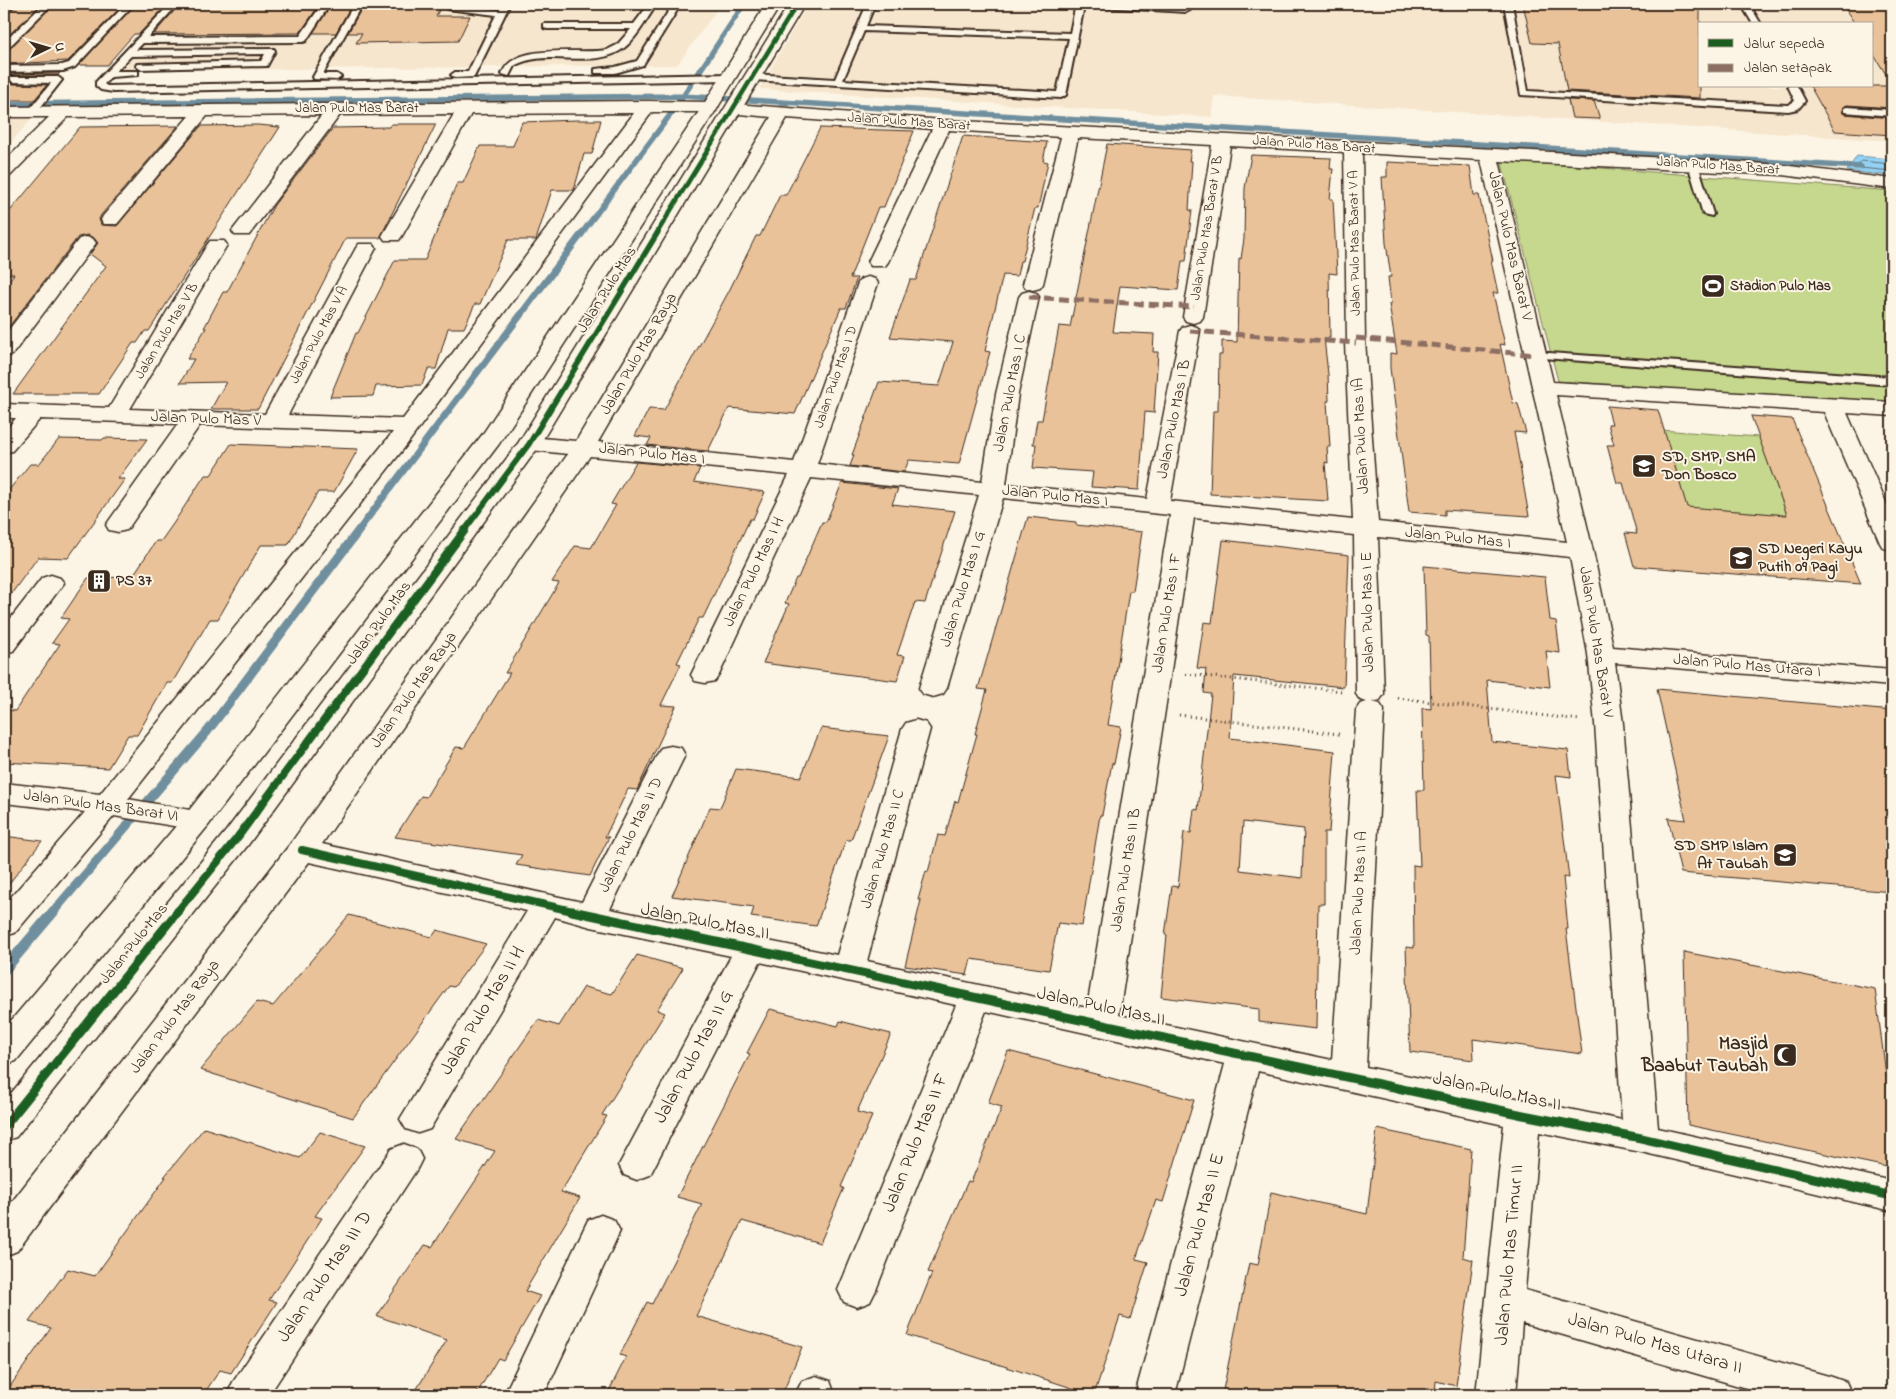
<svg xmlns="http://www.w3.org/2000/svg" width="1896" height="1399" font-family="'Indie Flower',sans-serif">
<rect width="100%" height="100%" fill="#fcf5e5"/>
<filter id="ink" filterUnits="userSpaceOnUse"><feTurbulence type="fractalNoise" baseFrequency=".02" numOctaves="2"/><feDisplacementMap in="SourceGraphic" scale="10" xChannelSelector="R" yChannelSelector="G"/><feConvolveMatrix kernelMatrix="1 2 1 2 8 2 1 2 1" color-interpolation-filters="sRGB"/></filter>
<g filter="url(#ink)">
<path fill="#f7e6ce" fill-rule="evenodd" d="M162,4H721L677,65L106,71Z
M808,4H1892V141L1214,96L1212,117L759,89ZM1700,24H1872V86H1700Z
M23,115L29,116L32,119L4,150V116Z"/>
<path fill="#c5d88e" stroke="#808156" d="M1501,160L1892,191V404L1558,381Z
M1646,429L1759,437L1787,515L1668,506L1681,487L1670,449L1651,447Z"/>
<path fill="#93d2f4" stroke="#708f9e" d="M1857,156L1892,159V176L1847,171Z"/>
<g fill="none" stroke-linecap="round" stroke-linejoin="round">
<path stroke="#5e6d74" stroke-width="1" d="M1892,164L1861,161L1858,165L1860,168L1892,171"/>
<path stroke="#708f9e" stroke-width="5.5" d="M4,104L682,96L1861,167
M582,233L676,107L744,4"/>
<path stroke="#708f9e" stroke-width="7" d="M358,531L583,232"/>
<path stroke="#708f9e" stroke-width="9" d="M53,912L207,732L359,530"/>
<path stroke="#708f9e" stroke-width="11" d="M4,970L54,911"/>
</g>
<path fill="#eac29a" stroke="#3b2a1e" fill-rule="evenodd" d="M18,4H42L4,40V15Z
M54,4H124L68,61L4,64V52L8,50Z
M136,4H168L139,34H134L107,65H79Z
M180,4H320L300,33L154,34Z
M332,4H352L336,33H313Z
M364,4H442L436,16H470L458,41L356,43L362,33H348Z
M1523,4H1700V98L1567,91L1558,44L1532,43Z
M1842,4H1892V84L1872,52V24H1855Z
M60,73L58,75H10L7,79L13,84L47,85L34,100H4V74Z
M1810,86H1892V108L1847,105L1842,108L1844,114L1892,118V135L1835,131Z
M1568,100L1594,101L1600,119L1572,118Z
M577,120H601L592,154H584L574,190H552L536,240H508L480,304H475L464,328H448L436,369H428L422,385L376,386L373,396L330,397L356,333H358L395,260H425L457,183H463L480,146H513L522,122Z
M391,124H436L380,238H346L258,409H211L226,382L180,383L194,359H187L206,328H204L223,292H227L274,205L333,128L389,127Z
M258,125L280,127L149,331H145L137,343H133L99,394H13L106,266L90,254L98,243L94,238L87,235L78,237L4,333V287L14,274H4V210H11L80,127L178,126L101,215L99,219L101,225L117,226L201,126Z
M820,128L914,131L884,207H878L850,278H857L846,308H841L795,414L729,408L708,451L647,445L651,438L635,436L649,409L664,410L729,291L756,236H760L780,195H786Z
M963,136L1047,142L1043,161L1048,162L1038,208H1035L1022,261H1020L1017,276L1003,275L985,351L990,352L959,464L909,460L904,472L850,466L854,455H852L879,382L939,386L953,342L890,337L910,280H916Z
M1107,144L1191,150L1189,161H1192L1189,210H1192L1186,261H1182L1178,290L1120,286L1113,332L1154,334L1153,352H1158L1154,413L1145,412L1139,490L1091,487L1093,472L1033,468L1036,444H1033L1037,420H1042L1059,326L1070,327Z
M1251,155L1331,158L1330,169H1333L1330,199H1333L1337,274L1329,273L1330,338H1324L1328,374L1329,401H1327L1330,447H1327L1328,463L1325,462L1328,501L1210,494L1213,411H1218L1219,355H1222V341L1237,342L1239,258L1241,259L1244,239L1245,188Z
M1387,162L1470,166L1474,195H1479L1493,261H1491L1498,293H1493L1505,345L1500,344L1513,403L1518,404L1526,433L1514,432L1529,516L1445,510V515L1409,512L1390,368V353L1397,354L1389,304H1391L1388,277H1391L1386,243L1382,177H1387Z
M1607,406L1658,410L1687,507L1787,515L1751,416L1792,419L1861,584L1634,566L1625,533L1637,534L1623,483H1617L1607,445H1614L1608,424H1612Z
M104,438L147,439L118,479H125L68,558L38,557L4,604V496L30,464H39L59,439L102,440Z
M231,444L358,449L334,492H318L288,545H261L218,619H210L172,683H167L137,735H128L108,768L4,762V710L15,711L60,644L52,643L69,619L61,618L88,578L132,577L156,541H161L173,524L205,475H211Z
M636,462L700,468L694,482L765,492L753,519H750L703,618H699L677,663L681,664L661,705L676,706L637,790L628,789L605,837H609L590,876L516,865L522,855L395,837L421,796L426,797L456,747L464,748L510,673H505L559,583L552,582L575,546L591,548L616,505L611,504Z
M842,483L898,489L892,504L955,511L925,603L915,602L897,655L905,656L897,681L763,663L789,604L785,603L796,578H798L822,522H826Z
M1028,517L1076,522V525L1142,532L1133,591H1129L1108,725L1121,727L1114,764L1112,763L1102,815H1100L1082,926L1058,923L1049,970L971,959L967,975L905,966L921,900H918L926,871L928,872L938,835L945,836L955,801L958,802L977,734H975L987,690L978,689Z
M1223,540L1349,555L1344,687L1234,676L1230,738L1335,751L1329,832H1324V904H1318L1316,1029L1259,1022V1009L1161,997L1167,935H1165L1172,886L1178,887L1184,832L1191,833L1194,809L1198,810L1211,694L1204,693L1206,669L1197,668L1204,622L1212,623ZM1243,822L1304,829L1302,878L1240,870Z
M1424,566L1545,577L1550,620L1556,621L1560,653L1546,651L1550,687L1487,680L1492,742L1568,750L1571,777L1556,775L1569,878L1563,877L1568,929H1566L1582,1054L1473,1039L1474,1060L1410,1052L1406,947L1414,948L1413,865L1420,866L1417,790H1424L1422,708L1431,709L1429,636L1426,635Z
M1657,689L1892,711V892L1681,873L1668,818L1686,820Z
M821,728L889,736L851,840H846L816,926L751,917L754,907L672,896L710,807L720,808L736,769L801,777Z
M4,836L42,841L4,890Z
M349,915L432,937L437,930L486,944L454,987L449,986L353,1118L200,1070L257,1002L273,1006Z
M1684,952L1875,989L1892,1121V1168L1688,1125Z
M637,955L683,968L657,1010L665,1013L602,1115L607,1116L561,1192L580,1198L525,1291L540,1296L503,1360L498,1358L476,1395H413L447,1340L377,1316L425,1245L432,1247L495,1151L456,1139L538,1020L559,1026L584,987L612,994Z
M770,1009L838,1026L840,1021L891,1034L857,1112L872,1116L841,1187L844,1188L820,1243L742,1221L696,1316L802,1347L782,1395H607L626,1357L620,1355L647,1302L652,1304L702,1204L677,1197L750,1054L747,1053Z
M1008,1051L1194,1100L1163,1202L1156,1200L1136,1259L1148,1262L1130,1319L1120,1316L1094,1395L907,1335L932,1273L928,1272L968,1181L971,1182L1002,1107L988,1103Z
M204,1128L300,1158L320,1132L365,1146L315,1216L322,1218L269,1300L277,1302L231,1373L220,1370L203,1395H4L51,1328L29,1322L68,1269L95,1276L166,1177H164Z
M1377,1129L1471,1149L1463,1257L1473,1260L1456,1386L1436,1381L1435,1395H1222L1249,1263L1258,1265L1271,1192L1367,1214Z"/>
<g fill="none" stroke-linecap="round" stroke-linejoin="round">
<defs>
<path id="lane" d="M7,4H16L4,13V7Z
M44,4H52L7,49L4,50V42Z
M126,4H134L75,67L63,71L4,72V66L62,65L69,63Z
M170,4H178L148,37L300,36L322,4H330L306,41L303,42L143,43L136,50L274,49L275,51L267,66L140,69L136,66L137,64L261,61L265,54L131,56L116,71H138V75L111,77L104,84L107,86L729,74L733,77L729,80L113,92L101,90L96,86V82Z
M354,4H362L323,74H337L341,77L337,80L314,79L313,77Z
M446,4L499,10L502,4H510L474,77L455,78L451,75L455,72H468L496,15L447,9Z
M649,4H657C647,18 638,37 624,48C595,71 547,47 514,66L509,76L502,74C514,41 578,55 607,50L617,45L631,29H547L544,28V24H634Z
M673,4H681L643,65L615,73H595V69L615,67L637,61Z
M867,4H875L866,26L1070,33L1076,4L1186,8L1190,10L1186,12L1084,6L1066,95L1061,98L753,80L749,77L753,74L835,79ZM864,31L1069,38L1057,92L843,80Z
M1504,4H1512L1528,91L1788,105L1795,101L1788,86H1797L1805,101L1798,109L1788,111L1521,95Z
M1741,4H1749L1761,24H1753Z
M10,77H58L62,80L36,113L33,114L28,111L51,83L13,82L9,79Z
M1847,107L1892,110V116L1844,112V108Z
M1690,162L1698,164L1713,214L1712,216L1703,214L1688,164Z
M1535,352L1892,377V385L1531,357L1529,355Z"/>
<path id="street" d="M648,101L710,102L716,103L718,107L716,111L710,112H652L405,447L128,799L207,813L212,820L207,827L197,830L114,816L15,933L4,936V905L85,812L4,803V783L100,794L393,432L200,425L127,530L118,532L109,530L106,525L178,424L40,419L12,451L4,453V432L16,418H4V404L109,408L207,245L210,241H224L227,245L130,409L265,414L356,248L359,244H373L376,248L288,415L403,419L634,113L471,114L402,236L399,240H385L382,236L454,114L340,115L249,235H235L232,231L322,115L207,116L117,224H103L101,220L103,216L189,116L68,117L10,176L4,177V162L49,117H4V107Z
M735,104L943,120L1706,160L1782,165L1892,179V189L1782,175L1499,161L1553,382L1892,402V416L1847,413L1892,516V550L1883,548L1880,543L1824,412L1556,395L1593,551L1613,647L1892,670V686L1615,663L1623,724L1658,1128L1892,1181V1211L1641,1152L1539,1132L1525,1290L1832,1377L1846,1382L1852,1395H1770L1522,1323L1516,1395H1476L1504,1125L1258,1071L1175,1395H1135L1225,1064L986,1011L876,1290L870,1302L857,1307L844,1302L838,1290L956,1005L760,962L650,1175L637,1180L624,1175L619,1165L731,956L591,927L555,917L430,1129L418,1133L406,1129L400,1119L527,911L309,862L17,1251L4,1256V1212L291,843L568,454L521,449L518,444L521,439L529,437L576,441L771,117L729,113L727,109L729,105ZM787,118L932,129L868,262L871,266H885L888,262L949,130L1061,137L1023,284L1026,288L1033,290L1040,288L1043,284L1078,138L1212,145L1183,317L1186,321L1193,323L1200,321L1203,317L1230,146L1344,152L1347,340L1345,343L1353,520L1170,501L1200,331L1197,327L1190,325L1183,327L1180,331L1147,499L1006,484L1018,394L1039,297L1036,293L1029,291L1022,293L1019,297L996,394L982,482L817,464L878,283L875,279L868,277L861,279L858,283L794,462L598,442ZM1362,153L1481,160L1567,542L1378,522L1365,340ZM590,456L789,475L691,675L695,681L705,683L715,681L719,675L811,478L979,495L919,688L923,694L933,697L943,694L947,688L1003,498L1170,515L1087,1008L867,961L930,729L926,723L916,720L906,723L902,729L837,955L610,909L685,755L681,748L671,746L661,748L657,755L582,902L322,844ZM1194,518L1354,535L1356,694L1360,700L1367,702L1360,704L1356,710L1332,1060L1119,1015ZM1378,537L1570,557L1588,654L1595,724L1622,1120L1366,1067L1384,710L1380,704L1373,702L1380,700L1384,694Z
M86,237L93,239L96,243L12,355L4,356V336L79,239Z
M51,575L60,578L64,583L13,651L4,653V627L42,578Z
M404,1144L417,1149L422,1159L417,1169L269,1395H227L233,1382L391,1149Z
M601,1215L614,1220L620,1231L544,1395H504L588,1220Z
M816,1376L830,1381L835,1395H795L802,1381Z"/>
<path id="secondary" d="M766,4H781L718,107L499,444L207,827L16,1061L4,1065V1029L187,813L482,435L702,107Z
M789,4H805L537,449L248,845L16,1137L4,1141V1102L226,831L519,442Z"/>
</defs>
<use href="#lane" stroke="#3b2a1e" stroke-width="4"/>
<use href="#street" stroke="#3b2a1e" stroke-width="3"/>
<use href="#secondary" stroke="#3b2a1e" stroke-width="3"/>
<path stroke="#3b2a1e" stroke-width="3" stroke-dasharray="1 4" stroke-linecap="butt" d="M1186,674L1342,691
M1398,698L1580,720
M1179,715L1339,734"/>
<use href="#lane" fill="#fcf5e5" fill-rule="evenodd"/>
<use href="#street" fill="#fcf5e5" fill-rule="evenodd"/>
<use href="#secondary" fill="#fcf5e5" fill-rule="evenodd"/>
<path stroke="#8d6e63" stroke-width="5" stroke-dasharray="10 5" stroke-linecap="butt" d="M1029,297L1194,307
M1190,331L1356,343
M1356,338L1535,355"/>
<defs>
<path id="cycleway-far3" d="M657,233L797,4"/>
<path id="cycleway-far2" d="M464,531L529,444L658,232"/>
<path id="cycleway-far1" d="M302,850L577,912
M177,912L237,838L465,530"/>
<path id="cycleway" d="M572,911L1523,1115L1641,1138L1892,1196
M4,1127L178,911"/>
</defs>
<use href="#cycleway-far3" stroke="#fcf5e5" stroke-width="6"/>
<use href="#cycleway-far2" stroke="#fcf5e5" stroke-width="8"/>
<use href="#cycleway-far1" stroke="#fcf5e5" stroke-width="11"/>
<use href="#cycleway" stroke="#fcf5e5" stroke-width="12"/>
<use href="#cycleway-far3" stroke="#1b5e20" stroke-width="4.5"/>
<use href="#cycleway-far2" stroke="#1b5e20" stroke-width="5.5"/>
<use href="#cycleway-far1" stroke="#1b5e20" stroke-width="8"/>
<use href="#cycleway" stroke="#1b5e20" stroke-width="9"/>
</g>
</g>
<defs>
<symbol id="stadium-square" viewBox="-11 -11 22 22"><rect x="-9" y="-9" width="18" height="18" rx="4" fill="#3b2a1e" stroke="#fcf5e5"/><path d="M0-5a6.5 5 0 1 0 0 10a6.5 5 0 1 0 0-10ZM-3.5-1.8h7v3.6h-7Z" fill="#fff"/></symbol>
<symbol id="school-square" viewBox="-11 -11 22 22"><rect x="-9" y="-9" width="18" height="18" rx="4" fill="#3b2a1e" stroke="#fcf5e5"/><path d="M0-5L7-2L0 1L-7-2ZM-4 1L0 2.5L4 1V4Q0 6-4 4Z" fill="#fff"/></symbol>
<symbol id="building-square" viewBox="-11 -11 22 22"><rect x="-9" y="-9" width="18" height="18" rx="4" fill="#3b2a1e" stroke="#fcf5e5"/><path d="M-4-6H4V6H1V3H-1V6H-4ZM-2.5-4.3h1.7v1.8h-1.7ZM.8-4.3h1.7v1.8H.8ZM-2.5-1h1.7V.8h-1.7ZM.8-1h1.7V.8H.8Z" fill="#fff"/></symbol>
<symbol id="mosque-square" viewBox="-11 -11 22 22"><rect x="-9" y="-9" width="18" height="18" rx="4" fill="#3b2a1e" stroke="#fcf5e5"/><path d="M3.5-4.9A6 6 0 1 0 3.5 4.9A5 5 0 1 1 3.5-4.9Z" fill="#fff"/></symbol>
</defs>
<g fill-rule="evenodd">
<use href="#stadium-square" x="1699" y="272" width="28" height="28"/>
<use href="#school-square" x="1630" y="452" width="28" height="28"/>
<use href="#school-square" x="1727" y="544" width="28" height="28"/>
<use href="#building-square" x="85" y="567" width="28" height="28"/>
<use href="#school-square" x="1771" y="841" width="28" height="28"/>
<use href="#mosque-square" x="1771" y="1041" width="28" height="28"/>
</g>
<g text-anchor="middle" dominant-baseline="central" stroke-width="4" stroke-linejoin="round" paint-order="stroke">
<g font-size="14" fill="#3b2a1e" stroke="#fcf5e5">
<text x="357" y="108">Jalan Pulo Mas Barat</text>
<text transform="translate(909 122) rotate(4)">Jalan Pulo Mas Barat</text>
<text transform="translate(1314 145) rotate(4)">Jalan Pulo Mas Barat</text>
<text transform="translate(1718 166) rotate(4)">Jalan Pulo Mas Barat</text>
<text transform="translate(1207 228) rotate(-81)">Jalan Pulo Mas Barat V B</text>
<text transform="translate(1355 243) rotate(-91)">Jalan Pulo Mas Barat V A</text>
<text transform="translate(167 331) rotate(-59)">Jalan Pulo Mas V B</text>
<text transform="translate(319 335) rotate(-62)">Jalan Pulo Mas V A</text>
<text transform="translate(836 377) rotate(-71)">Jalan Pulo Mas I D</text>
</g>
<g font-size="14" font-weight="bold" fill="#3b2a1e" stroke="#fcf5e5" text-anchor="start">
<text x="1730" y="286">Stadion Pulo Mas</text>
</g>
<g font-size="16" fill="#3b2a1e" stroke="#fcf5e5">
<text transform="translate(1510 246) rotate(77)">Jalan Pulo Mas Barat V</text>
<text transform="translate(607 290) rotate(-58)">Jalan Pulo Mas</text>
<text transform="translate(639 354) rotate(-60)">Jalan Pulo Mas Raya</text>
<text transform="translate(1010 393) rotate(-79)">Jalan Pulo Mas I C</text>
<text transform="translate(206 419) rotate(2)">Jalan Pulo Mas V</text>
<text transform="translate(1174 419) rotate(-79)">Jalan Pulo Mas I B</text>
<text transform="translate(1361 436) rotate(-93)">Jalan Pulo Mas IA</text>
<text transform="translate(652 454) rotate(6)">Jalan Pulo Mas I</text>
<text transform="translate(1055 496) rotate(6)">Jalan Pulo Mas I</text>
<text transform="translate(1458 538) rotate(6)">Jalan Pulo Mas I</text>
<text transform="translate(754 572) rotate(-64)">Jalan Pulo Mas I H</text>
<text transform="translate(963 589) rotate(-73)">Jalan Pulo Mas I G</text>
<text transform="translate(1368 612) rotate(-91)">Jalan Pulo Mas I E</text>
<text transform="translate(1167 613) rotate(-81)">Jalan Pulo Mas I F</text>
<text transform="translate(379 623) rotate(-54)">Jalan Pulo Mas</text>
<text transform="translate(1596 642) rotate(81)">Jalan Pulo Mas Barat V</text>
<text transform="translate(1747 666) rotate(5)">Jalan Pulo Mas Utara I</text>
<text transform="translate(414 690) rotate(-55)">Jalan Pulo Mas Raya</text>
<text transform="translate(101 806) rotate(8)">Jalan Pulo Mas Barat VI</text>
<text transform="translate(631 835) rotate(-64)">Jalan Pulo Mas II D</text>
<text transform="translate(883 849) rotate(-74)">Jalan Pulo Mas II C</text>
<text transform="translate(1126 870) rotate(-81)">Jalan Pulo Mas II B</text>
<text transform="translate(1359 893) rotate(-87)">Jalan Pulo Mas II A</text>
<text transform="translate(134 944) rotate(-51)">Jalan Pulo Mas</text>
<text transform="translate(175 1017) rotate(-53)">Jalan Pulo Mas Raya</text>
</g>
<g font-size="16" font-weight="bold" fill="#3b2a1e" stroke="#fcf5e5" text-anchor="start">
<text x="1662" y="457">SD, SMP, SMA<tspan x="1662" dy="18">Don Bosco</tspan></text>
<text x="1758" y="549">SD Negeri Kayu<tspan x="1758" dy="18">Putih 09 Pagi</tspan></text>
<text x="116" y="581">PS 37</text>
<text x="1768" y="846" text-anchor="end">SD SMP Islam<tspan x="1768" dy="18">At Taubah</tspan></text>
</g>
<g font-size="19" fill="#3b2a1e" stroke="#fcf5e5">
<text transform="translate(705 922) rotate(11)">Jalan Pulo Mas II</text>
<text transform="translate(1101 1007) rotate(12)">Jalan Pulo Mas II</text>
<text transform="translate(483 1011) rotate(-59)">Jalan Pulo Mas II H</text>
<text transform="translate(694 1057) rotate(-62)">Jalan Pulo Mas II G</text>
<text transform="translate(1497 1092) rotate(12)">Jalan Pulo Mas II</text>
<text transform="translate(916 1143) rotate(-68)">Jalan Pulo Mas II F</text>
<text transform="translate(1200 1225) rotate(-75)">Jalan Pulo Mas II E</text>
<text transform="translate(1510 1255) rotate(-85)">Jalan Pulo Mas Timur II</text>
<text transform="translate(325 1277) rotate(-56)">Jalan Pulo Mas III D</text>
<text transform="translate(1655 1344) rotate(16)">Jalan Pulo Mas Utara II</text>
</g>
<g font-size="19" font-weight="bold" fill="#3b2a1e" stroke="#fcf5e5" text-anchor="end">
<text x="1768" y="1044">Masjid<tspan x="1768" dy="22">Baabut Taubah</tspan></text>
</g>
</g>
<rect width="1896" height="1399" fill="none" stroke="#fcf5e5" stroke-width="20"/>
<rect x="10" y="10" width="1876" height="1379" fill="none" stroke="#3b2a1e" stroke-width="2" filter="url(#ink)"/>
<rect x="1698" y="22" width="175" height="65" fill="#fcf5e5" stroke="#afa495"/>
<rect x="1708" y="39" width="25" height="8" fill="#1b5e20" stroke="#afa495"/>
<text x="1744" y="48" font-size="15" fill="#3b2a1e">Jalur sepeda</text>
<rect x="1708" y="64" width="25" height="8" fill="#8d6e63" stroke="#afa495"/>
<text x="1744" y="72" font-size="15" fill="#3b2a1e">Jalan setapak</text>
<g transform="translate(48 48) rotate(85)" stroke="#fcf5e5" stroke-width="4" paint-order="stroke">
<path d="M0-4L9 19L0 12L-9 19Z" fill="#3b2a1e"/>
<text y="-8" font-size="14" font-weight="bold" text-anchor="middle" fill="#3b2a1e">U</text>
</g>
</svg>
